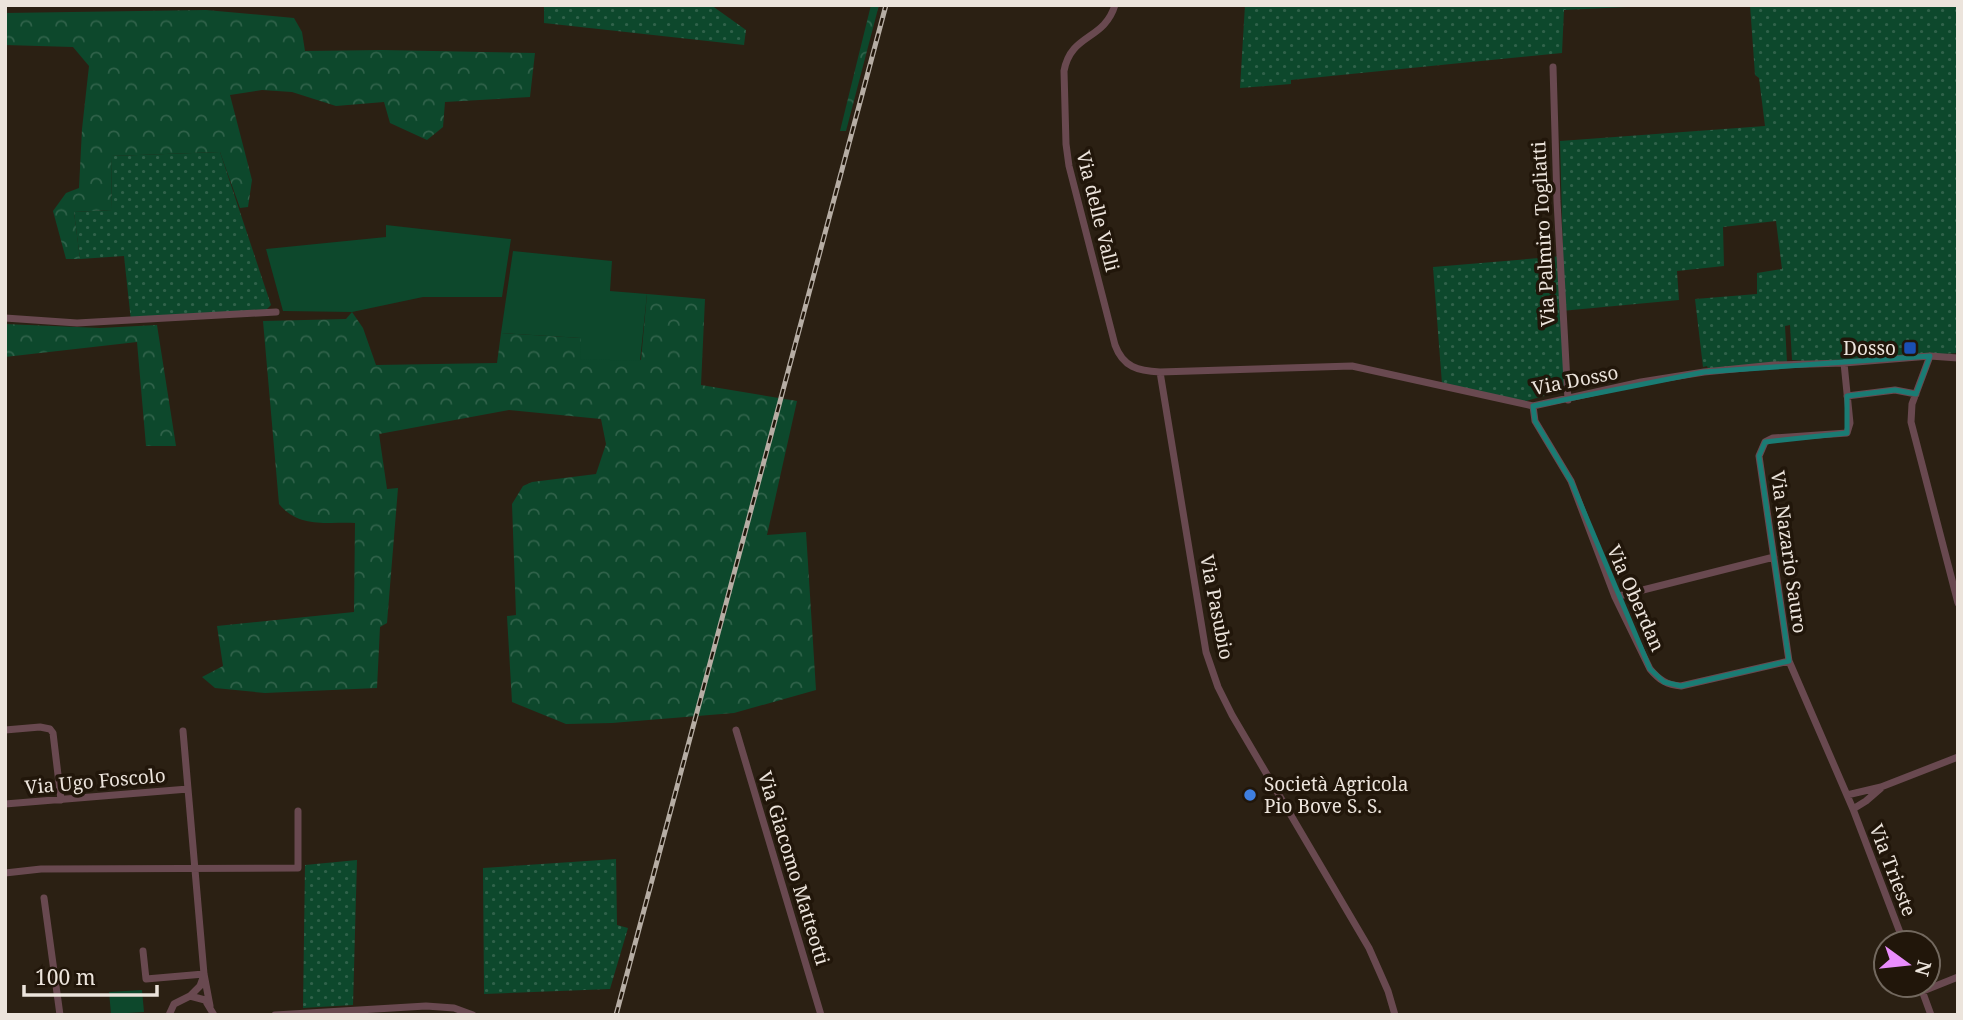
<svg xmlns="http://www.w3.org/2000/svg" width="1963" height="1020" font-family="'Noto Serif',serif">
<defs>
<pattern id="grass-dots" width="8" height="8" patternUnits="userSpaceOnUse" patternTransform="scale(1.75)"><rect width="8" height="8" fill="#0d482c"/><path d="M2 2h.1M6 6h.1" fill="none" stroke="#30624a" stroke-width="1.8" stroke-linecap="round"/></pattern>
<pattern id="forest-crowns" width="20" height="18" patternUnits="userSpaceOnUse" patternTransform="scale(1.75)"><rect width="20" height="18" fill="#0d482c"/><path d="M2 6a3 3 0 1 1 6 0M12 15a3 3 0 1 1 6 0" fill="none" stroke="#30624a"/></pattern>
</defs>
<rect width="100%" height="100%" fill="#2b2013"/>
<path fill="url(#grass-dots)" d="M544,5H711L746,30L744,45L544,23Z
M1245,5H1669L1564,10L1562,53L1291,80V84L1240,88Z
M1750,5H1958V353L1820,362L1792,360L1790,325L1785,326L1787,362L1708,369L1707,366L1703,367L1695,299L1757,294V273L1782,269L1776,221L1723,227L1724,266L1677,271L1679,300L1561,311L1566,390L1522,402L1442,384L1433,267L1563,256L1560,141L1765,126L1759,78L1755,75Z
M220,152L271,305L265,311L131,321L124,256L80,259L74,212L112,210L111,156Z
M616,859L617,925L628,928L610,989L484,994L483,868Z
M357,860L353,1005L303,1008L305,865Z"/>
<path fill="url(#forest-crowns)" d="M871,5H879L846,131H840Z
M206,10L294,18L302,32L305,51L382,50L535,53L530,97L445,102L443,127L427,140L390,123L384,102L336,106L292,92L262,90L230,95L252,180L248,207L240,208L220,152L111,156L112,210L74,212L80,259H66L53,211L66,193L79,188L82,129L89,66L73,47L5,45V13Z
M647,294L705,299L701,385L797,401L767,535L806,532L816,690L734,713L612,723L566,724L512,702L507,616L516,615L512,504L523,486L532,482L596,474L606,444L601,419L509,410L379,434L387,489L398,488L387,623L380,627L377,688L265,693L215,688L202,677L223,666L217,626L354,612L355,523C325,522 299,528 279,504L263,321L346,319L352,312L363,328L376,365L497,363L501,333L582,338L641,360Z
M5,324L100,328L157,325L176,446H146L137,342L5,357Z"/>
<path fill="#0d482c" d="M386,225L511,239L502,297H423L352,312L283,311L266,249L386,237Z
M513,251L612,261L610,291L647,294L640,361L580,359L581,338L501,333Z
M142,990L144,1012L111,1014L109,992Z"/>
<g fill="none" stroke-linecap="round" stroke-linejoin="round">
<path stroke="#694950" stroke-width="7" d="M1115,5C1104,41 1071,33 1064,71L1066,144L1069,166L1115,345C1123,367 1138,371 1160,372L1352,366L1533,406L1641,382L1704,372L1774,365L1844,363L1930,356L1958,358
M1553,67L1557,201L1568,400
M5,318L77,323L276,312
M1930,356L1912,404L1911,422L1958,603
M1844,363L1850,423L1847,433L1773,438L1765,442L1759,456L1789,661L1853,809L1904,943
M1160,372L1206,652L1218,687L1232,715L1369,948L1388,991L1395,1015
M1847,396L1895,390L1916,394
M1533,406L1535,421L1571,481L1615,597L1650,669C1659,680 1667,685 1681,686L1789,661
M1615,597L1774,557
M5,730L40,727L50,729L53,733L61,800
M736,730L821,1015
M183,731L204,974L210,1006
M1847,795L1881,787L1958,757
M5,804L188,789
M1853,809L1866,801L1881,788
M5,873L41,869L298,868V811
M44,898L60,1015
M143,951L146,979L204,974
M1920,985L1931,1015
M1923,991L1958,977
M190,996L200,986L204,975
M169,1015L174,1004L190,996L205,1000L214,1015
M275,1015L426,1006L454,1008L473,1015"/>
<defs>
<path id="rail" d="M616,1015L886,5"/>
</defs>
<use href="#rail" stroke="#b6ada4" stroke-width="5"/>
<use href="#rail" stroke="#21160a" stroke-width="2.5" stroke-dasharray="8" stroke-linecap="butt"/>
</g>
<path fill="none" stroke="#1a7c74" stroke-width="5" stroke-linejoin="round" d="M1930,356L1916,394L1895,390L1847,396V433L1765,442L1759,456L1789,661L1681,686L1664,682L1650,669L1571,481L1535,421L1533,406L1704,372Z"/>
<rect fill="#1a4fb4" stroke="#21160a" stroke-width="2.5" x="1903" y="341" width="14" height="14" rx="3.5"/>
<circle fill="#3f7fe0" stroke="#21160a" stroke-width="2.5" cx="1250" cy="795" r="7"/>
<g text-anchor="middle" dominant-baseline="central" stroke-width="7" stroke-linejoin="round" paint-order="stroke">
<g font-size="19" fill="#ece4dc" stroke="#21160a">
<text transform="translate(1098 211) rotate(76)">Via delle Valli</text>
<text transform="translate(1543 234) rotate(-93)">Via Palmiro Togliatti</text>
<text transform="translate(1575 380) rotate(-11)">Via Dosso</text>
<text transform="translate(1789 552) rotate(82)">Via Nazario Sauro</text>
<text transform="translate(1636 598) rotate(66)">Via Oberdan</text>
<text transform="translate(1217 607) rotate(79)">Via Pasubio</text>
<text transform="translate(95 781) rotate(-5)">Via Ugo Foscolo</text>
<text transform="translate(794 868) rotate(73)">Via Giacomo Matteotti</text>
<text transform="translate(1893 870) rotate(69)">Via Trieste</text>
</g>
<g font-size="19" fill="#ece4dc" stroke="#21160a" text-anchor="end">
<text x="1896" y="348">Dosso</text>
<text x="1264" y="784" text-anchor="start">Società Agricola<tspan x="1264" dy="22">Pio Bove S. S.</tspan></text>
</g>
</g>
<rect width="1963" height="1020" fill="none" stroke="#ece4dc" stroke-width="14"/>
<g transform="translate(1907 964) rotate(105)"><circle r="33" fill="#21160a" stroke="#72685e" stroke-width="2"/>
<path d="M0-5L12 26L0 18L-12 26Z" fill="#ea8dfd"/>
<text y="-10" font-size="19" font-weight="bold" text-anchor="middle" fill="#ece4dc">N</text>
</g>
<path d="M24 985v10h133v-10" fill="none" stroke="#ece4dc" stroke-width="3.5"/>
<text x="35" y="985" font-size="21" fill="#ece4dc" stroke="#21160a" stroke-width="5" paint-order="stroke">100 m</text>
</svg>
